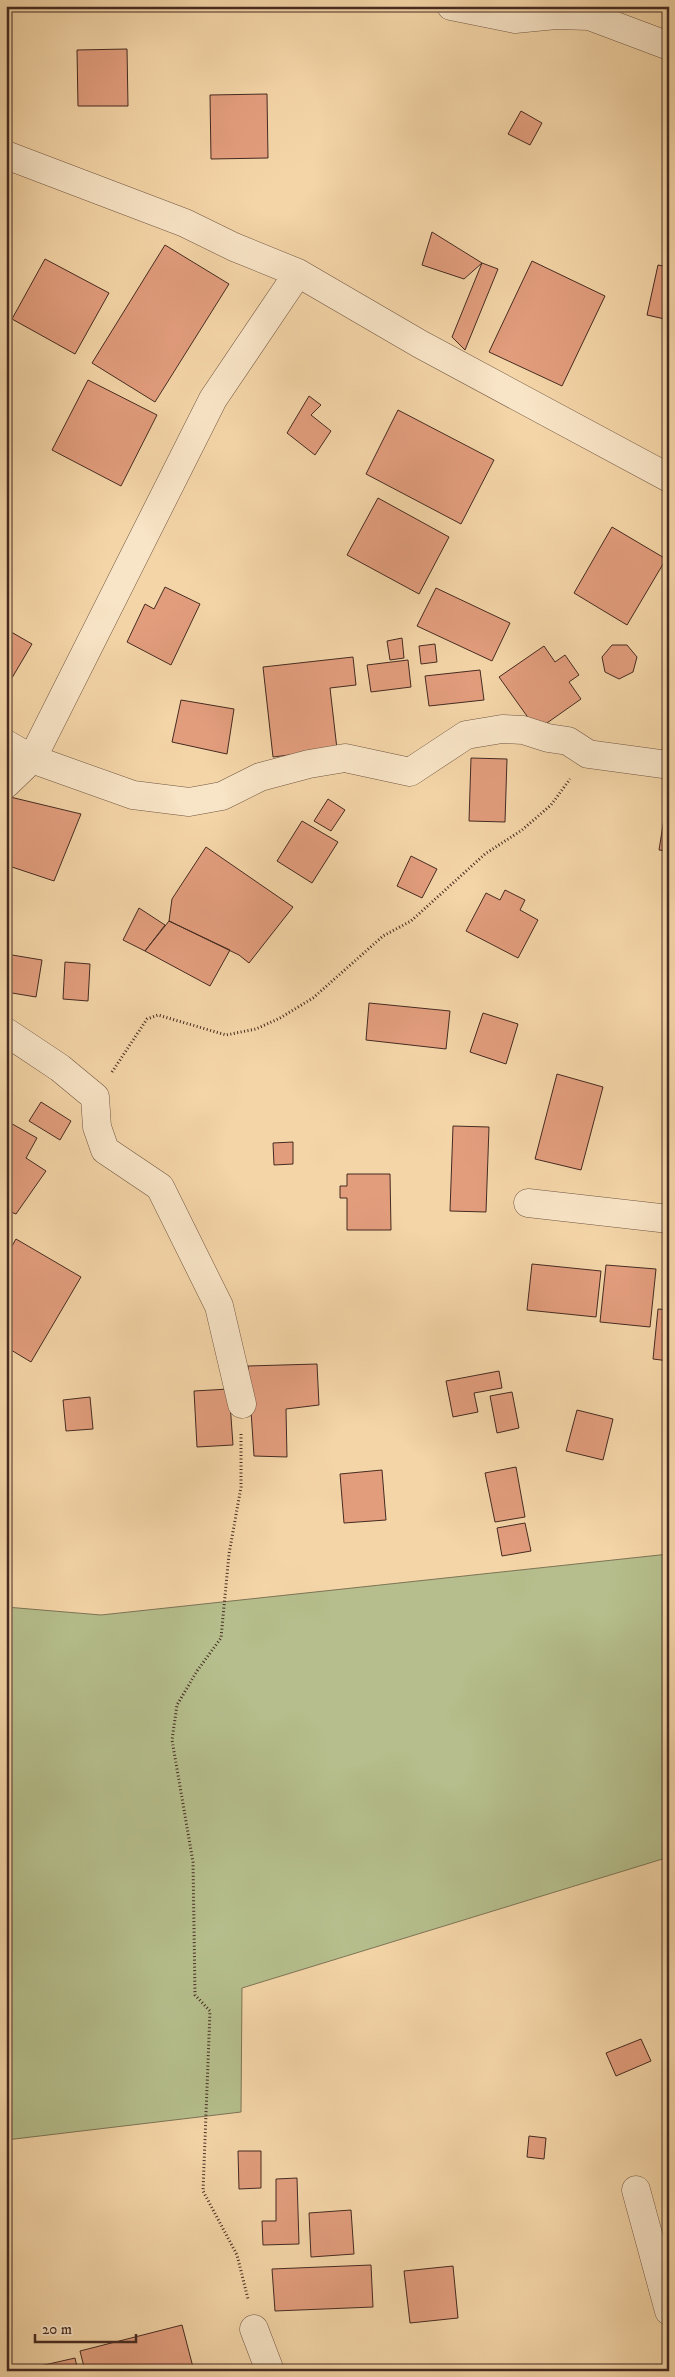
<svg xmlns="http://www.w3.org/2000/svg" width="675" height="2377" font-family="'IM FELL DW Pica',serif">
<rect width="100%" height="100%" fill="#f4d5a7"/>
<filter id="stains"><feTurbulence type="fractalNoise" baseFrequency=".004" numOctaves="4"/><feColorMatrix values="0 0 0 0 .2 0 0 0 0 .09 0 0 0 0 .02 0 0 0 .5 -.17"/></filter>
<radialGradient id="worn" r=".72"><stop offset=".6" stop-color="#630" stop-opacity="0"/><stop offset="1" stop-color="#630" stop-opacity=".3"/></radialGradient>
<path fill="#b5be8c" stroke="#7d7456" d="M669,1554V1857L242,1988L241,2112L6,2140V1607L101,1615Z"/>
<path fill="#e29d7d" stroke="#452b21" d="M127,49L128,106H78L77,50Z
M267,94L268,158L211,159L210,95Z
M521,111L542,123L530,145L508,134Z
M432,232L482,263L464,279L422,265Z
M165,245L229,284L155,402L92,363Z
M45,259L109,293L75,354L12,319Z
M532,261L605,296L562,386L489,352Z
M482,263L498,269L465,350L452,337Z
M658,265L669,267V320L647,315Z
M88,380L157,415L121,486L52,450Z
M309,396L321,405L311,415L331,431L315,455L287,433Z
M398,410L494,460L461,524L366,474Z
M378,498L449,537L419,594L347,555Z
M612,527L666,559L627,625L574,593Z
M165,587L200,604L171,665L127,642L145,604L154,609Z
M436,588L510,623L492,661L417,626Z
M6,629L32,644L6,688Z
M402,638L404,658L390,660L387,641Z
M435,644L437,662L421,664L419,646Z
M612,645H627L637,657L633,672L619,679L605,672L602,657Z
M544,646L555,662L565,655L579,675L569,682L581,699L537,730L499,677Z
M353,657L356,685L330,688L337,749L273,757L263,667Z
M408,660L411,687L371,692L367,665Z
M480,670L484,700L429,706L425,676Z
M181,700L234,709L227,754L172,742Z
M471,758L507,759L505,822L469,821Z
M6,796L81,814L54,881L6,865Z
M328,799L345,810L331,831L314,821Z
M665,812L669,813V851L659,850Z
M302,821L338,842L312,883L277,861Z
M206,847L293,907L249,963L239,955L169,921L172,899Z
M411,856L437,869L422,898L397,886Z
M505,890L525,900L520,910L538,920L518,958L466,931L486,893L500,900Z
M139,908L165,925L145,951L123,940Z
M169,921L230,950L210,986L145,951Z
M6,954L42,960L36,997L6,992Z
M65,962L90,964L88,1001L63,999Z
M369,1003L450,1011L446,1049L366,1040Z
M483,1013L518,1024L506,1064L470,1052Z
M557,1074L603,1087L581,1170L535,1159Z
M41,1102L71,1121L60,1140L29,1121Z
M7,1121L37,1138L26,1158L46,1171L16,1214L6,1210Z
M453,1126L489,1127L486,1212L450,1211Z
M293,1142V1164L274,1165L273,1143Z
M347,1174H390L391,1230H347V1198H340V1186H347Z
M16,1239L81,1277L31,1362L6,1347V1256Z
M532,1264L601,1271L596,1317L527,1310Z
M606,1265L656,1269L650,1327L600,1322Z
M658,1309L669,1310V1361L653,1359Z
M317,1364L319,1405L286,1409L287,1457L254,1456L248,1366Z
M499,1371L502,1388L474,1393L478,1412L453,1417L446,1381Z
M229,1389L233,1445L197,1447L194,1391Z
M512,1392L519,1428L497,1433L490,1396Z
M90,1397L93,1429L66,1431L63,1400Z
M577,1410L613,1419L603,1460L566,1451Z
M516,1467L525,1517L495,1522L485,1473Z
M382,1470L386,1520L344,1523L340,1474Z
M525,1523L531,1551L502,1556L497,1528Z
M641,2039L651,2061L616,2076L606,2053Z
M529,2136L546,2138L544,2159L527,2157Z
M238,2151H261V2188L239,2189Z
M297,2178L299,2244L263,2245L262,2221H276V2179Z
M351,2210L354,2254L311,2257L309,2213Z
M371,2265L373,2307L275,2311L272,2269Z
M453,2266L458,2318L410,2323L404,2271Z
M182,2325L194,2371H85L80,2351Z
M75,2358L78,2371H18Z"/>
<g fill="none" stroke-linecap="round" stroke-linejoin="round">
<defs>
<path id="minor" d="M451,6L515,19L556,15L589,16L669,46
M6,155L185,223L234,247L298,273L420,344L669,478
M6,744L32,759L133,795L189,802L222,796L260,777L309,764L345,758L410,772L466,735L502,729L523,730L548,738L568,741L588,754L669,765
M6,784L32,759L213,399L298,273
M6,1032L60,1068L95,1097L97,1127L105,1150L160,1187L219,1306L242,1404
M528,1203L669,1219
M636,2190L669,2311
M254,2329L270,2371"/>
</defs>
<use href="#minor" stroke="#715642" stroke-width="29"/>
<path stroke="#452b21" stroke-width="3" stroke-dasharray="1 2.5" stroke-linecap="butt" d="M112,1072L147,1019L158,1015L226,1035L256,1029L280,1018L313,998L383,936L411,921L485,854L522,830L551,805L570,779
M241,1434V1487L229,1554L221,1638L197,1671L177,1705L172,1740L193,1862L195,1995L210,2011L203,2191L237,2255L248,2299"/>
<use href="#minor" stroke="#f8e4c6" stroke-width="28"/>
</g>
<rect width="675" height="2377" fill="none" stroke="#f4d5a7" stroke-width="25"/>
<rect x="8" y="8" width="660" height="2362" fill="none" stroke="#452b21" stroke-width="2.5"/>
<rect x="12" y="12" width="650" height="2352" fill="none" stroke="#452b21"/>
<path d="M35 2334v8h101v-8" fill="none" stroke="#452b21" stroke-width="2.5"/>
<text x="42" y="2334" font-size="15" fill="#452b21" stroke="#f8e4c6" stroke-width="4" paint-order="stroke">20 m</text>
<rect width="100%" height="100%" filter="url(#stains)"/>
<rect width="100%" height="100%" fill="url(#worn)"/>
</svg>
